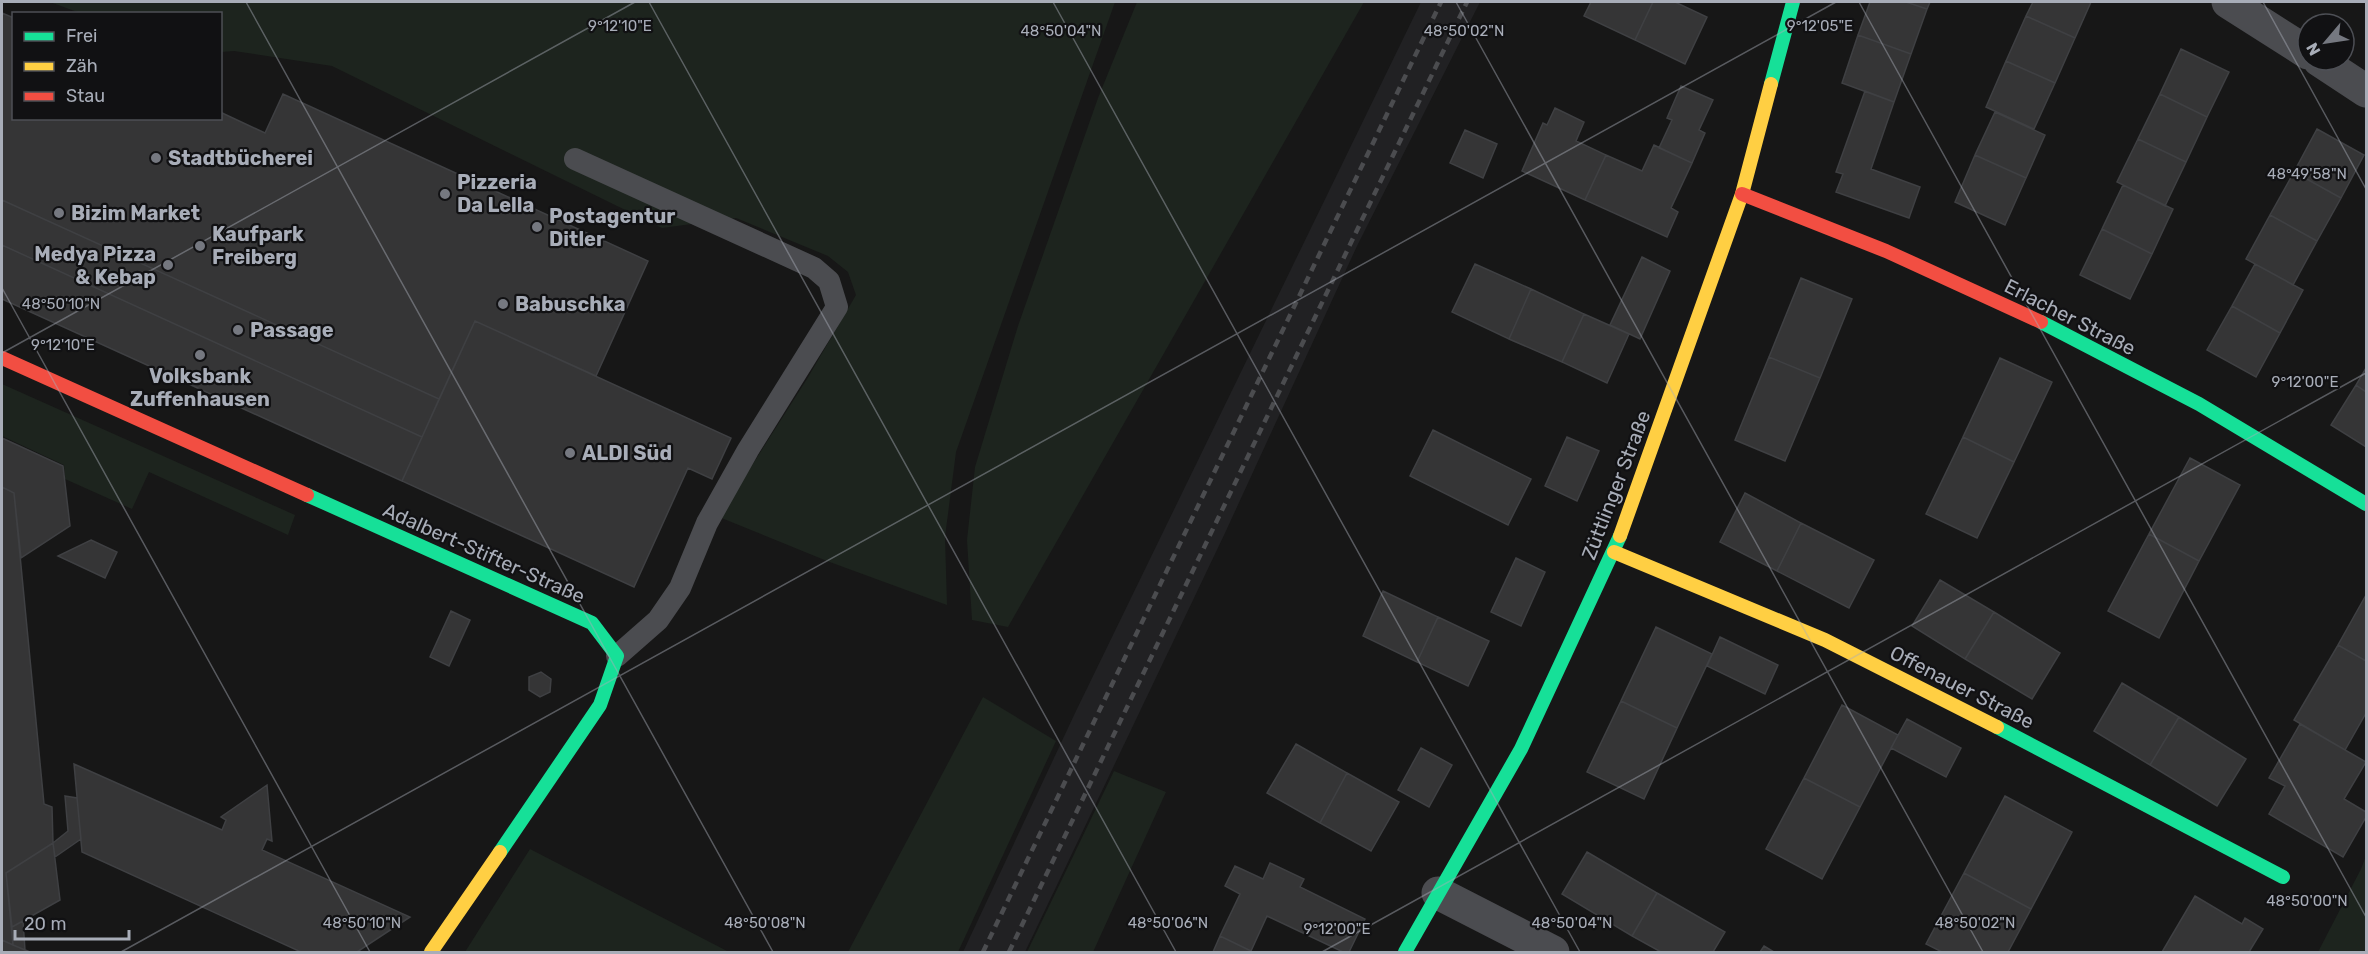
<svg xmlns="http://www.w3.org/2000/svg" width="2368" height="954" font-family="Rubik,sans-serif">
<rect width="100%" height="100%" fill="#171717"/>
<path fill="#212123" d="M1421,2H1480L1357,246L1225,533L1025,952H963L1076,711Z"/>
<path fill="#1d241e" d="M50,2H1115L956,452L945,537L947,605L827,561L719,517L807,379L856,295L848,272L828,256L736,218L662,228L332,66L234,51L221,52L220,14L80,13Z
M1137,2H1364L1008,627L972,620L967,540L975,467L1018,326L1098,98Z
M2,384L295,515L288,535L149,472L132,509L65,479L64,465L2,436Z
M983,697L1056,741L958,952H848Z
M1114,771L1166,792L1093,952H1027Z
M530,849L729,952H465Z
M2366,856V952H2318L2361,869Z"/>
<path fill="#353536" stroke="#3f4043" stroke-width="1.5" d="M1591,2H1653L1635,40L1584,16Z
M1653,2H1675L1707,17L1685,64L1635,40Z
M1870,2H1906L1927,9L1911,54L1858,35Z
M1906,2H1930L1927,9Z
M2033,2H2091L2075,38L2026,16Z
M2,13L14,18V118H220V112L265,133L283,94L648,261L596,376L475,321L439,399L2,200Z
M2026,16L2075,38L2055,83L2006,61Z
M1858,35L1911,54L1894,102L1842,83Z
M2181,49L2229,72L2207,117L2160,94Z
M2006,61L2055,83L2034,129L1986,107Z
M1681,86L1713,100L1699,130L1705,133L1692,163L1659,148L1672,120L1667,118Z
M1865,91L1894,102L1871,169L1920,187L1909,218L1836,192L1843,174L1836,172Z
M2160,94L2207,117L2186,162L2138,139Z
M1555,108L1584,122L1576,141L1606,155L1585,200L1522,171L1543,123L1547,125Z
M1995,112L2045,135L2026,178L1975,155Z
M2317,129L2364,155L2341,198L2294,172Z
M1465,130L1497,144L1483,178L1450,163Z
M2138,139L2186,162L2165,206L2117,182Z
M1654,145L1692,163L1671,208L1678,212L1667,237L1585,200L1606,155L1642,171Z
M1975,155L2026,178L2005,225L1955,202Z
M2294,172L2341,198L2317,241L2270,215Z
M2123,185L2173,209L2152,254L2102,229Z
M2,200L439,399L422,437L2,245Z
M2270,215L2317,241L2293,285L2246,259Z
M2102,229L2152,254L2130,299L2080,275Z
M2,245L422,437L402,481L2,299Z
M1642,257L1670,271L1640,339L1610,325Z
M1475,264L1531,289L1509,339L1452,312Z
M2255,264L2303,290L2280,333L2232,306Z
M1801,278L1852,299L1820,378L1769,357Z
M1531,289L1584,314L1562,362L1509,339Z
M2232,306L2280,333L2256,377L2207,350Z
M1584,314L1629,334L1607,383L1562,362Z
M475,321L731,438L712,479L688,468L634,587L402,481Z
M1769,357L1820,378L1785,461L1735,440Z
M2000,358L2052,382L2014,462L1963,437Z
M2366,368V392L2356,385Z
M2356,385L2366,392V447L2331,425Z
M1433,430L1531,479L1508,525L1410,476Z
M1567,437L1599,451L1577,501L1545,486Z
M1963,437L2014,462L1977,538L1926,514Z
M2,438L63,466L70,526L21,558L14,493L2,487Z
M2190,458L2240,485L2199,561L2149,534Z
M2,487L14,493L44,804L52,807L53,843L6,873L13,945L2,940Z
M1745,493L1801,523L1777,571L1720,542Z
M1801,523L1874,560L1849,608L1777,571Z
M2149,534L2199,561L2159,638L2108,611Z
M91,540L117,552L105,578L58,556Z
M1516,558L1545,572L1521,626L1491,612Z
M1940,580L1994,612L1965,659L1912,626Z
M1383,591L1438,617L1417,662L1363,636Z
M2366,595V661L2338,645Z
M451,611L470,620L449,666L430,657Z
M1994,612L2060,653L2032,699L1965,659Z
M1438,617L1489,641L1468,686L1417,662Z
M1656,627L1712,654L1677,728L1621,701Z
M1720,637L1778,665L1765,694L1707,666Z
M2338,645L2366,661V713L2345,750L2294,720Z
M541,672L551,679L550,692L540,697L529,690V677Z
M2122,683L2179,717L2150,765L2094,731Z
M1621,701L1677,728L1644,799L1587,772Z
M1842,705L1898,735L1860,807L1804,778Z
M2179,717L2246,759L2217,806L2150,765Z
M1907,719L1961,748L1946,777L1891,748Z
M2300,724L2366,762L2344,799L2366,812V817L2343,857L2269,814L2285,786L2269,778Z
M1296,744L1347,773L1320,823L1267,793Z
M1421,748L1452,765L1429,807L1398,790Z
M74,764L222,830L226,820L221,817L267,785L272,841L267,839L262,850L410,917L357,952H301L82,852Z
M1347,773L1399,802L1371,851L1320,823Z
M1804,778L1860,807L1822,879L1766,849Z
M65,796L77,798L81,839L55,857L53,843L68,831Z
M2005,796L2072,832L2031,909L1964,873Z
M53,843L60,900L12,927L6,873Z
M1587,852L1657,893L1632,936L1562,894Z
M1270,863L1304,879L1300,887L1365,919L1349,952H1343L1267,916L1251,951L1220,936L1240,894L1225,886L1235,866L1263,879Z
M1964,873L2031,909L2008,952H1942L1926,944Z
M1657,893L1725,932L1713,952H1661L1632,936Z
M2195,896L2242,924L2245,918L2263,929L2249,952H2162Z
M23,921L25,950L13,945L12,927Z
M1220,936L1251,951L1250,952H1213Z
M2,940L13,945L30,952H2Z
M1764,946L1774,952H1760Z"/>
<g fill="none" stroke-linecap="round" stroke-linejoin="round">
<path stroke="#4b4c50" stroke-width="22" d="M575,159L814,268L829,281L837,307L748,450L707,523L680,588L658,620L617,656"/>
<path stroke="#4b4c50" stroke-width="33" d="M2228,2L2308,53
M2319,60L2366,91
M1438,893L1553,952"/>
<path stroke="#16e098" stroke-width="14" d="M1771,84L1793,2
M2041,322L2199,404L2366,504
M307,495L592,623L617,656L600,705L500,852
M1997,727L2283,877
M1405,952L1521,749L1620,536"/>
<path stroke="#ffcf43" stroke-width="14" d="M1620,536L1742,194L1771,84
M1614,552L1825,640L1997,727
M431,952L500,852"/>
<path stroke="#f24e42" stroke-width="14" d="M1742,194L1886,251L2041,322
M2,358L307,495"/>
<path stroke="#4b4c4f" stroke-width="4.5" stroke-dasharray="8 6" stroke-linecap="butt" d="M983,952L1441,2
M1009,952L1467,2"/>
</g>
<path fill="none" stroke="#a8adb8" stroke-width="1.5" stroke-opacity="0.45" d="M246,2L773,952M649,2L1176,952M1053,2L1580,952M1456,2L1983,952M1859,2L2366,917M2263,2L2366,189M2,288L370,952M2,353L635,2M121,952L1836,2M1322,952L2366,373"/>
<g fill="#757880" stroke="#111113" stroke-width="2">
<circle cx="156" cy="158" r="6"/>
<circle cx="445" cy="194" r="6"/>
<circle cx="59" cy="213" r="6"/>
<circle cx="537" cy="227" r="6"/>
<circle cx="200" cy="246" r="6"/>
<circle cx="168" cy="265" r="6"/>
<circle cx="503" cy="304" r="6"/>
<circle cx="238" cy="330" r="6"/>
<circle cx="200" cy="355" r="6"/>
<circle cx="570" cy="453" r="6"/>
</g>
<g text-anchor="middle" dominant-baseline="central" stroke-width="4.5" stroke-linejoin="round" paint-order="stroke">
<g font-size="20" font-weight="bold" fill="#a8adb8" stroke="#111113" text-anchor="start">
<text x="168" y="158">Stadtbücherei</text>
<text x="457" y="182">Pizzeria<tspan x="457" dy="23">Da Lella</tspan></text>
<text x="71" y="213">Bizim Market</text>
<text x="549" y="216">Postagentur<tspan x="549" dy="23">Ditler</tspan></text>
<text x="212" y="234">Kaufpark<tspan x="212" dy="23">Freiberg</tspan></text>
<text x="156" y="254" text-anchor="end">Medya Pizza<tspan x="156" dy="23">&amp; Kebap</tspan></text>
<text x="515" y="304">Babuschka</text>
<text x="250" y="330">Passage</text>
<text x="200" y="376" text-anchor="middle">Volksbank<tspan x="200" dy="23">Zuffenhausen</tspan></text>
<text x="582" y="453">ALDI Süd</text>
</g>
<g font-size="20" fill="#a8adb8" stroke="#111113">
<text transform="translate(2070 317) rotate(27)">Erlacher Straße</text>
<text transform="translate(1616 485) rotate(-69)">Züttlinger Straße</text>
<text transform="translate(484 553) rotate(24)">Adalbert-Stifter-Straße</text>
<text transform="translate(1962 687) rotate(27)">Offenauer Straße</text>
</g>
</g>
<g font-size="15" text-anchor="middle" fill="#a8adb8" stroke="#111113" stroke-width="4.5" stroke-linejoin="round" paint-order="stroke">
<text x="620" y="31">9°12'10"E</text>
<text x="1820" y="31">9°12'05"E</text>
<text x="1061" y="36">48°50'04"N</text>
<text x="1464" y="36">48°50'02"N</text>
<text x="2307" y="179">48°49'58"N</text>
<text x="61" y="309">48°50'10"N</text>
<text x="63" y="350">9°12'10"E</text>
<text x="2305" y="387">9°12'00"E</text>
<text x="2307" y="906">48°50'00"N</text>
<text x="362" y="928">48°50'10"N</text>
<text x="765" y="928">48°50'08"N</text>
<text x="1168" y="928">48°50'06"N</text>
<text x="1572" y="928">48°50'04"N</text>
<text x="1975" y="928">48°50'02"N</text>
<text x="1337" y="934">9°12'00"E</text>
</g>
<rect width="2368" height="954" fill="none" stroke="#a8adb8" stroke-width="6"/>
<rect x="12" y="12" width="210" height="108" fill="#111113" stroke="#4d4f55" stroke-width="1.5"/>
<rect x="24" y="32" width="30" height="9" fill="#16e098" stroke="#4d4f55" stroke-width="1.5"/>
<text x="66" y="42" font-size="18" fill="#a8adb8">Frei</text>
<rect x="24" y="62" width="30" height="9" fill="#ffcf43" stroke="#4d4f55" stroke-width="1.5"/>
<text x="66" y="72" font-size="18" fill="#a8adb8">Zäh</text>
<rect x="24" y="92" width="30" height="9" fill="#f24e42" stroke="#4d4f55" stroke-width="1.5"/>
<text x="66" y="102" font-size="18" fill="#a8adb8">Stau</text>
<g transform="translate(2326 42) rotate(241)"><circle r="28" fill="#111113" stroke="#4d4f55" stroke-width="1.5"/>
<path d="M0-4.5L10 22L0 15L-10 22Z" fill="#757880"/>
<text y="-9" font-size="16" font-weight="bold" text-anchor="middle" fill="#a8adb8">N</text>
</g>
<path d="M15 930v9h114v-9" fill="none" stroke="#a8adb8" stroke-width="3"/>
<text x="24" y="930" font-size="18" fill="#a8adb8" stroke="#111113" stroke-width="4.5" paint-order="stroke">20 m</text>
</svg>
